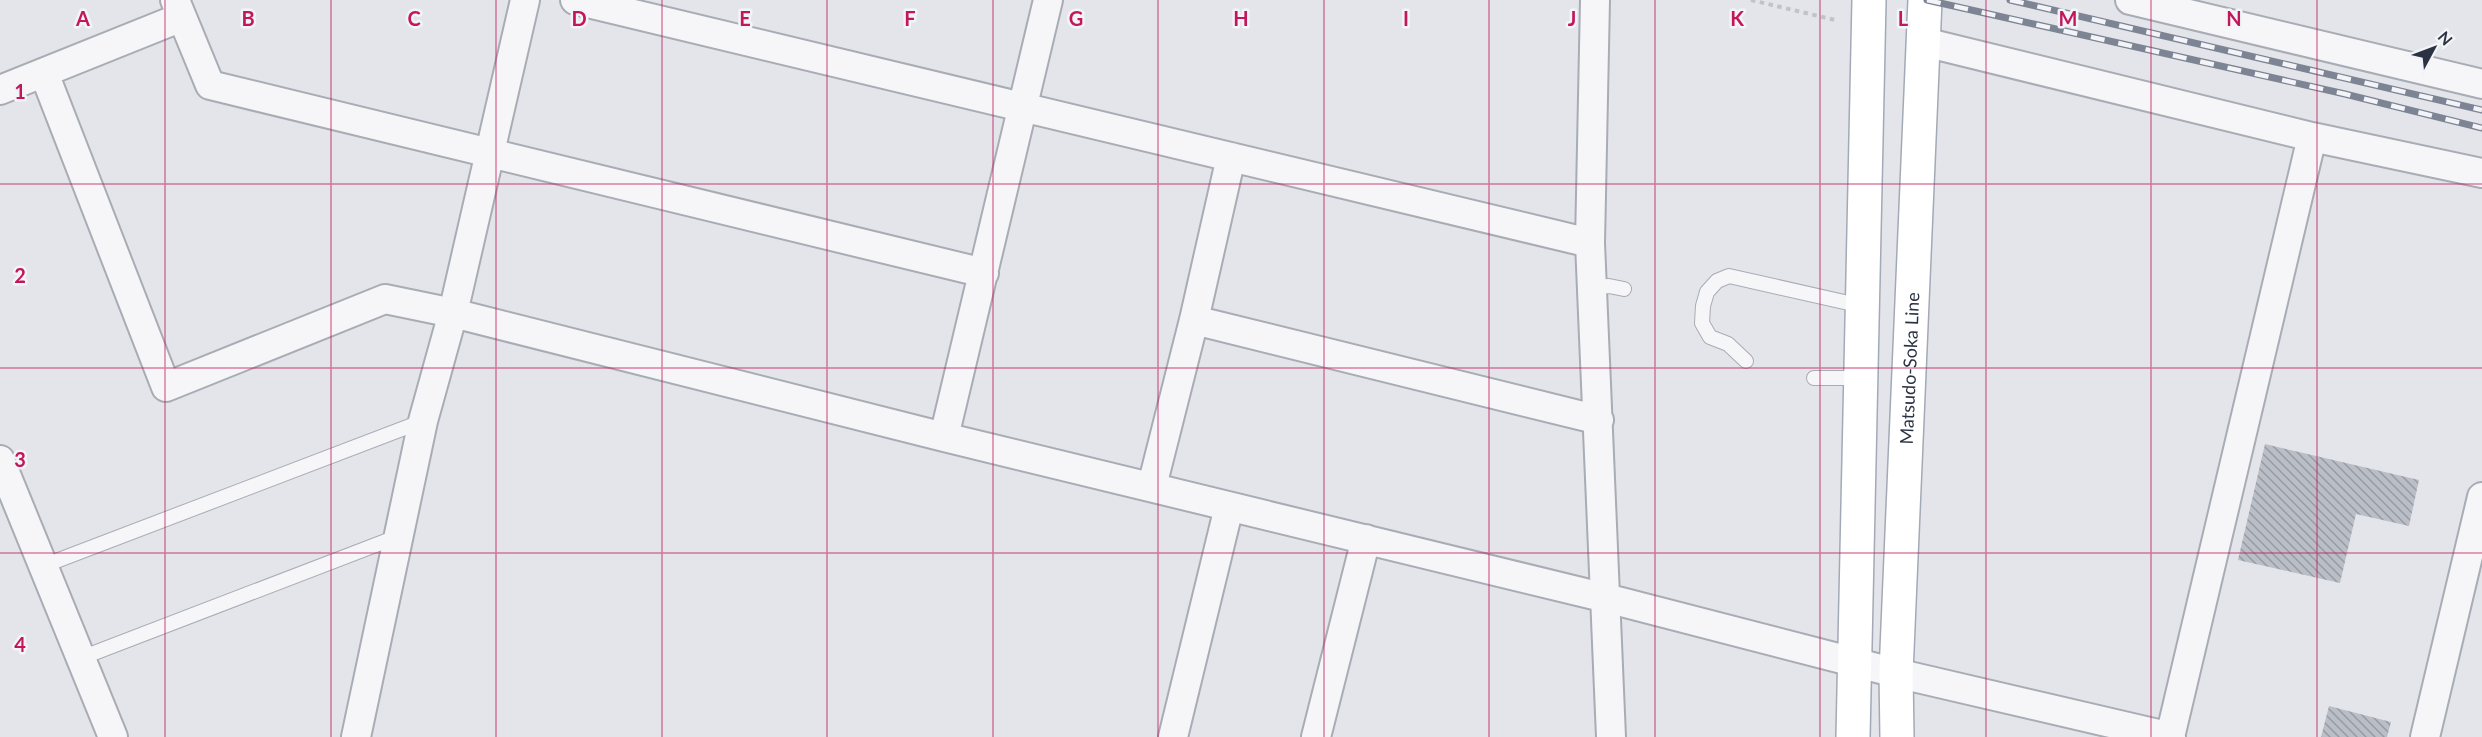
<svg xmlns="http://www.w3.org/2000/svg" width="2482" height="737" font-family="Lato,sans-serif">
<defs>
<pattern id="building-back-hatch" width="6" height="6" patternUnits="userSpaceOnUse" patternTransform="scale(1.5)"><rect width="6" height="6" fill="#babec7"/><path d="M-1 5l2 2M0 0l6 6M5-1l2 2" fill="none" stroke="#979ba3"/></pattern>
</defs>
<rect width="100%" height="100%" fill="#e3e5ea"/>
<path fill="url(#building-back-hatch)" d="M2265,444L2419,480L2409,526L2356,514L2340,583L2238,560Z
M2329,706L2391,722L2387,737H2321Z"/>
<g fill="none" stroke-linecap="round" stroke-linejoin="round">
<defs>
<path id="service" d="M1592,287L1609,286L1624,289
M1746,361L1728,344L1710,337L1702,323L1703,306L1707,292L1717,281L1729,276L1862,306
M1814,378H1861
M43,566L423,421
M81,658L399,536"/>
<path id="minor" d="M575,0L1590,243
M1595,0L1590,243L1611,737
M2130,0L2482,84
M182,17L210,85L984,273
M1924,42L2312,137L2482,173
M44,73L166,387L385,299L453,313L944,437L1606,598L1896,673L2171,737
M0,90L182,17L175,0
M1194,320L1599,420
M944,437L1048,0
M0,460L113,737
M1152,486L1194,320L1231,157
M356,737L423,421L453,313L525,0
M1173,737L1229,507
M1316,737L1366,539
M2170,737L2312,137
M2425,737L2482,497"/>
<g id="primary">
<path d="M1853,737L1869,0"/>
<path id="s1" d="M1897,737L1896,673L1925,0"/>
</g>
</defs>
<use href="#service" stroke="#a8acb4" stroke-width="16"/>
<use href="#minor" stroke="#a8acb4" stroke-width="32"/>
<use href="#primary" stroke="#a3a9b6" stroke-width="36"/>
<path stroke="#c1c3c9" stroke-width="4" stroke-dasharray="4.5 4.5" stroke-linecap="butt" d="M1751,0L1835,20"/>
<use href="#service" stroke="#f6f6f9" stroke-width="14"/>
<use href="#minor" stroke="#f6f6f9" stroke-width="28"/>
<use href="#primary" stroke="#fff" stroke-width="33"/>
<defs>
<path id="rail" d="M1927,0L2345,94L2482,128
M2010,0L2482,110"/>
</defs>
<use href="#rail" stroke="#7d8493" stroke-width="7"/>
<use href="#rail" stroke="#f3f4f8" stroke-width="4.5" stroke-dasharray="14" stroke-linecap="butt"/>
</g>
<path fill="none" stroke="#c2185b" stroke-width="1.5" stroke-opacity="0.55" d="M165,0V737M331,0V737M496,0V737M662,0V737M827,0V737M993,0V737M1158,0V737M1324,0V737M1489,0V737M1655,0V737M1820,0V737M1986,0V737M2151,0V737M2317,0V737M0,184H2482M0,368H2482M0,553H2482"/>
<g text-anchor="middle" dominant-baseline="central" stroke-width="5" stroke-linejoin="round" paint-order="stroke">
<g font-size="18" fill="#2b3242" stroke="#f3f4f8">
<text stroke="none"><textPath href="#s1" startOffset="369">Matsudo-Soka Line</textPath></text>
</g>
</g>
<g font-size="20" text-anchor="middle" font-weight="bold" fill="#c2185b" stroke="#f3f4f8" stroke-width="5" stroke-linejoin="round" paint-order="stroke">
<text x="83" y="26">A</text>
<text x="248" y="26">B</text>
<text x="414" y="26">C</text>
<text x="579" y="26">D</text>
<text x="745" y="26">E</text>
<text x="910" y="26">F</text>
<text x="1076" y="26">G</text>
<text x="1241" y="26">H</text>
<text x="1406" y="26">I</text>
<text x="1572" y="26">J</text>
<text x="1737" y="26">K</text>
<text x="1903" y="26">L</text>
<text x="2068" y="26">M</text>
<text x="2234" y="26">N</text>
<text x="20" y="99">1</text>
<text x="20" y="283">2</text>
<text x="20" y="467">3</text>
<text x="20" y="652">4</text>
</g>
<g transform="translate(2434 48) rotate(49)" stroke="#f3f4f8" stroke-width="4.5" paint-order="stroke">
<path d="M0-4.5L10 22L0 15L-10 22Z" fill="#2b3242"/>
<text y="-9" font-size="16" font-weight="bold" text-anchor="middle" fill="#2b3242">N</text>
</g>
</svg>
